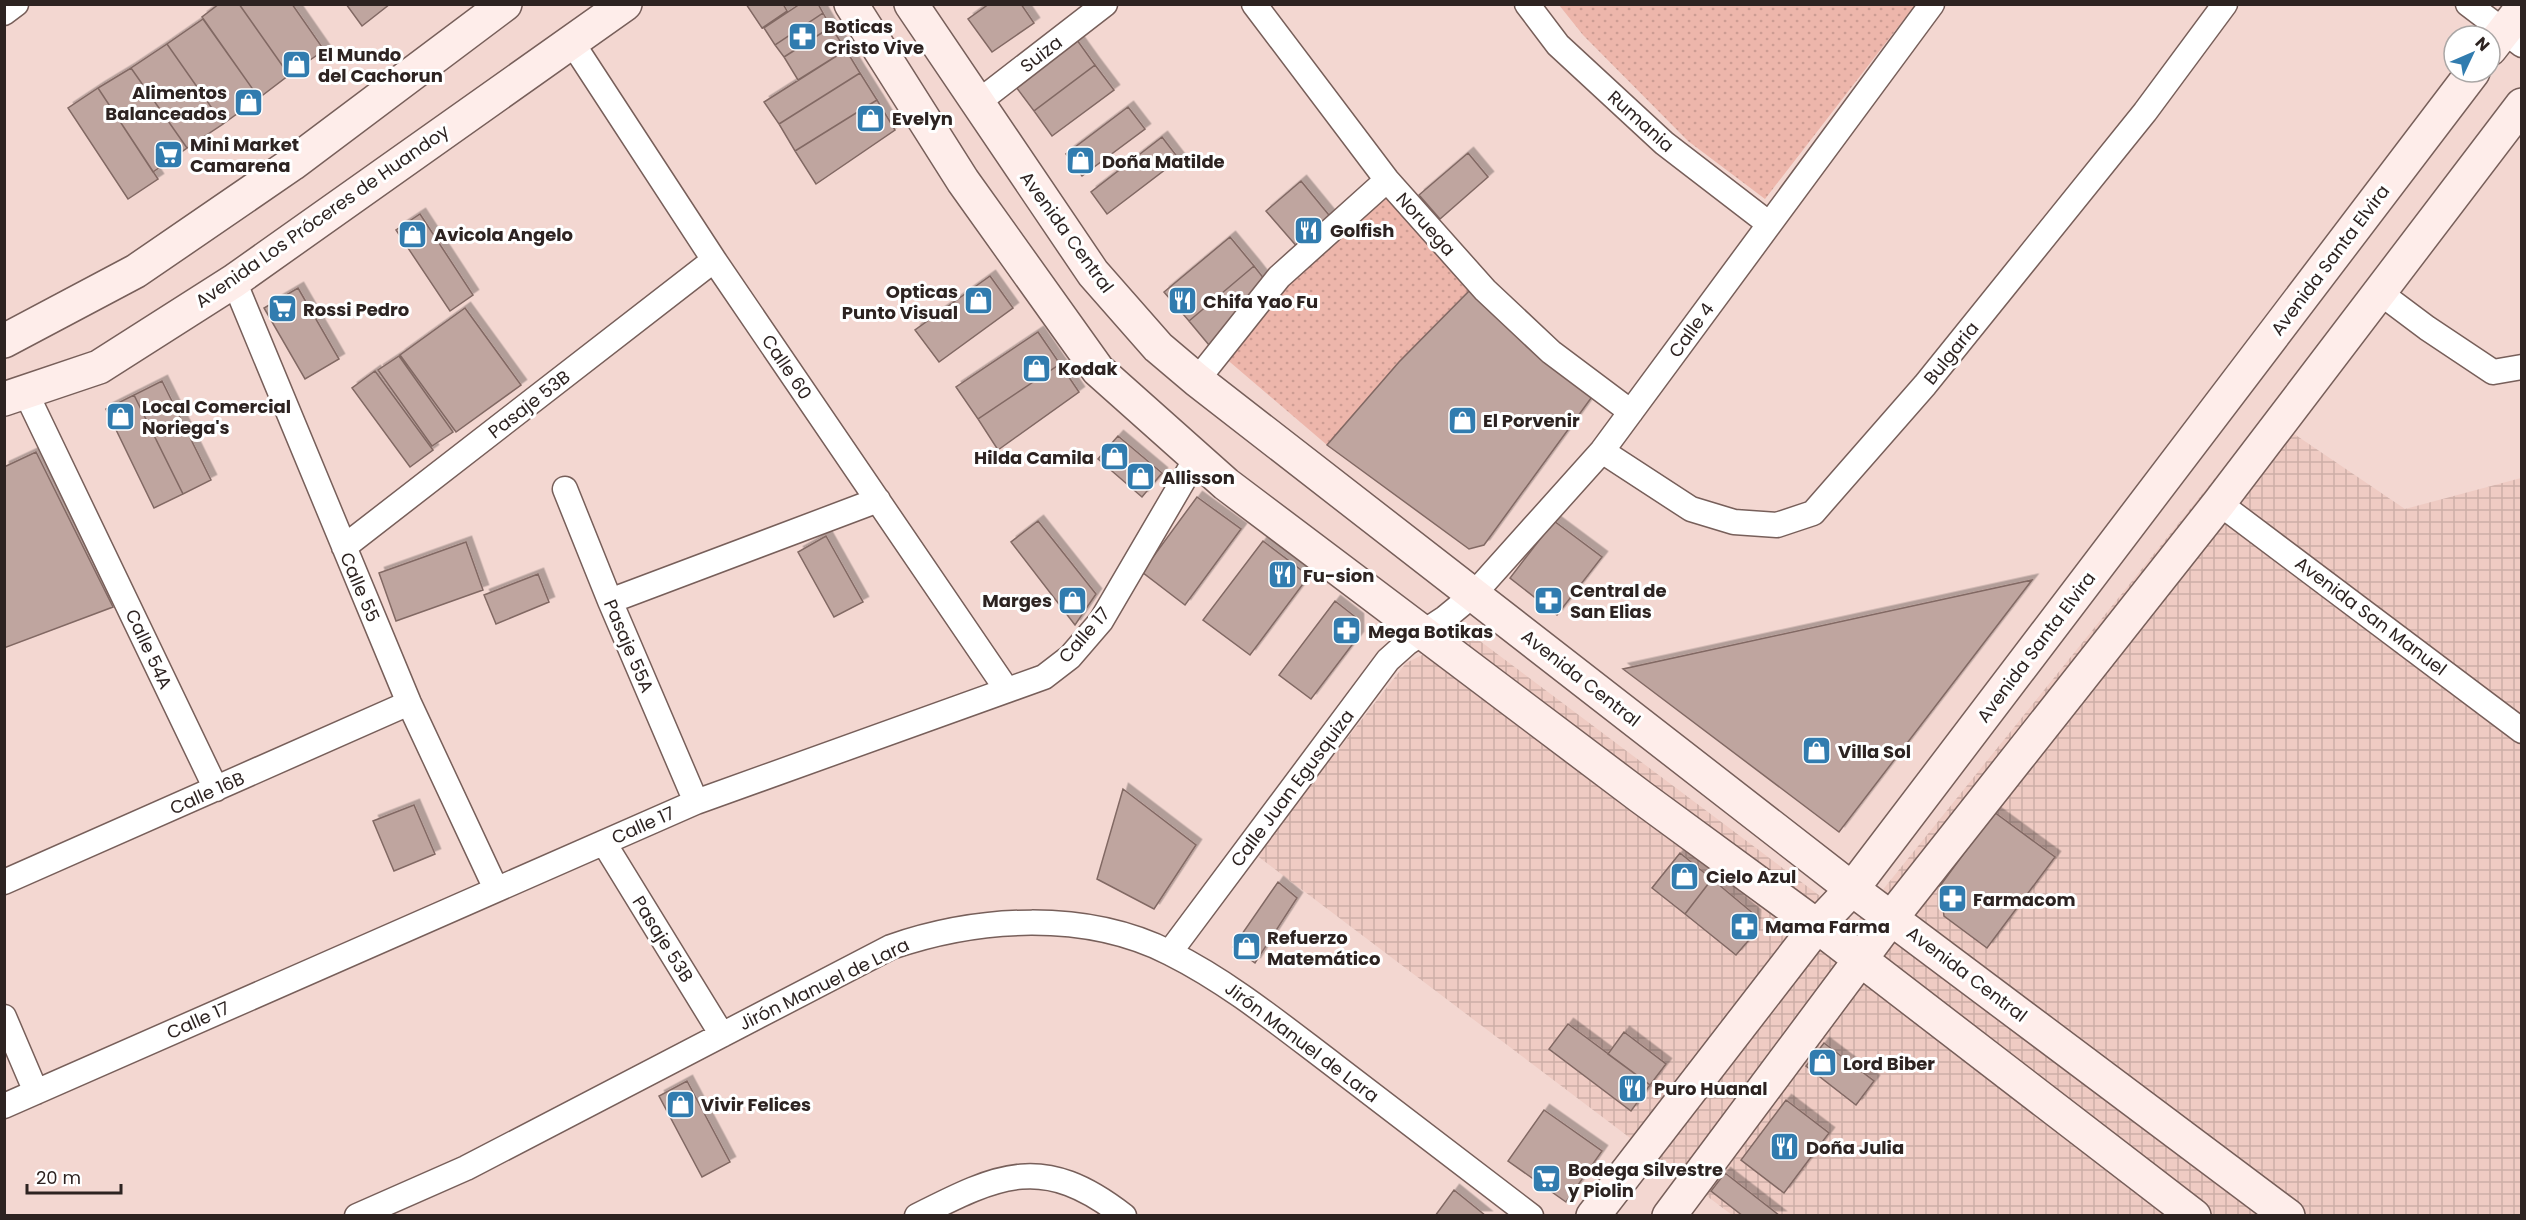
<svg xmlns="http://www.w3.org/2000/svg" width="2526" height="1220" font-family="Poppins,sans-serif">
<defs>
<pattern id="industrial-grid" width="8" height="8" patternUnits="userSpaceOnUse" patternTransform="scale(1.5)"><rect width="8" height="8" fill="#efcbc3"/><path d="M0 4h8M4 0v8" fill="none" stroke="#cdaea7"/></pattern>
<pattern id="park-dots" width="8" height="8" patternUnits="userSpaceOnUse" patternTransform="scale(1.5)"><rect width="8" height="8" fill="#edb6ab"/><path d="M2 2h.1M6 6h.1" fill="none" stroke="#cc9c93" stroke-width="1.8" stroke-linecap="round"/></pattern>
<filter id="shadow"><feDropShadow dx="5.5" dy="-5.5" stdDeviation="0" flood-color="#0004"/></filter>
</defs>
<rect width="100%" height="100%" fill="#f3d7d1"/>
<path fill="url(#industrial-grid)" d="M2266,415L2405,509L2521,478V1215H1732L1256,855L1406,663L1468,632L1856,923Z"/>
<path fill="url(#park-dots)" d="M1559,5H1915L1765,199L1688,141L1583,35Z
M1387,191L1476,284L1399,362L1327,445L1224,357L1306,266Z"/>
<path fill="#bfa59f" stroke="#826964" stroke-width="1.5" filter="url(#shadow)" d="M219,4H239L289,75L259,98L202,17Z
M239,4H292L324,50L289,75Z
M346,4H390L362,26Z
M746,4H783L787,11L762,28Z
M800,4H818L823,13L775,45L764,28Z
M989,4H1021L1034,23L992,52L968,19Z
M823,13L831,27L784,57L775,45Z
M203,19L259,98L223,124L167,44Z
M831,27L846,50L798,80L784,57Z
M1077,40L1095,65L1034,111L1016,87Z
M167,44L223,124L187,148L131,68Z
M846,50L860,73L779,124L764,102Z
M1095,65L1114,90L1052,136L1034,111Z
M131,68L187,148L153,172L98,88Z
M860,73L877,100L795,151L779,124Z
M98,88L158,179L128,199L68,108Z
M877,100L895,130L816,184L795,151Z
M1128,107L1145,129L1082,176L1066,154Z
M1162,137L1179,159L1107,214L1091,192Z
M1468,153L1488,177L1440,219L1419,195Z
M1301,181L1333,220L1299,249L1266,211Z
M420,214L473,295L450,311L396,230Z
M1230,237L1254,266L1189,321L1164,292Z
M1254,266L1265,280L1214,351L1189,321Z
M990,276L1013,308L939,362L915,330Z
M1476,284L1594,394L1484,545L1469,549L1327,445L1399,362Z
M298,288L339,359L305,379L264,308Z
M465,308L521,385L456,432L400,355Z
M1038,332L1060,364L978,419L956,387Z
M399,356L453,432L432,446L378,370Z
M1060,364L1079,392L998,450L978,419Z
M375,371L433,450L410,467L352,388Z
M162,381L211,480L183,494L134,395Z
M134,395L183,494L154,508L106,409Z
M1118,436L1162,473L1142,497L1098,459Z
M36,452L113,607L4,648V467Z
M1197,497L1241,529L1185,605L1142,572Z
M1038,521L1096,594L1075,625L1011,542Z
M1554,521L1602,557L1557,615L1510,578Z
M826,536L863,602L834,617L798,552Z
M1263,541L1309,576L1250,655L1203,620Z
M466,542L483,590L396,621L379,573Z
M538,574L549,602L496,624L484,595Z
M2032,580L1839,832L1623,669Z
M1335,601L1358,619V637L1311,699L1279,675Z
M1123,789L1196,845L1154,909L1097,879Z
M414,805L435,854L394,871L373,821Z
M1994,812L2055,857L1987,948L1944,916L1940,886Z
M1680,853L1712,879L1685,914L1652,888Z
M1712,879L1755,915L1754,934L1736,955L1685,914Z
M1278,882L1297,898L1255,963L1233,947Z
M1568,1024L1650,1085L1631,1111L1549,1049Z
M1624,1032L1666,1064L1650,1085L1608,1054Z
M1824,1043L1874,1081L1856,1105L1806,1066Z
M687,1081L730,1162L702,1177L659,1096Z
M1786,1100L1829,1133L1784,1193L1741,1160Z
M1544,1110L1602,1151L1566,1202L1508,1161Z
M1725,1173L1780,1216H1743L1711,1191Z
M1454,1190L1486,1216H1435Z"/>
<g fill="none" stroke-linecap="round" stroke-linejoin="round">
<defs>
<path id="street" d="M1254,4L1387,180L1485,290L1551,352L1631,412
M1527,4L1558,45L1664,143L1768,223
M2468,4L2522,45
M4,13L16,4
M571,41L714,260L1007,690
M977,103L1105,4
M234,281L409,703L496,889
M2379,292L2427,328L2493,372L2522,367
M1197,380L1279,277L1387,180
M25,391L216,789
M1602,451L1691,509L1734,522L1777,525L1813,513L1925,385L2145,112L2225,4
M565,489L610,601L696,802
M2219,503L2522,731
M344,547L714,260
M610,601L878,500
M604,843L722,1035
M4,882L409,703
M1170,952L1388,660L1407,643L1445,618L1473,595L1602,451L1932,4
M4,1017L36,1092
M4,1106L696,802L1044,677L1070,657L1101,621L1197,457
M357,1216L466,1168L891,947C978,917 1085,910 1170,953C1230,983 1282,1026 1335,1066C1400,1116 1465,1166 1531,1216
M917,1216C1000,1174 1043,1153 1124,1216"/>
<path id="secondary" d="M851,4L963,181L1098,370L1226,484L1641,797L1817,926L2194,1216
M911,4L1093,273L1158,347L1197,380L1852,889L2288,1216
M2490,49L2522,8
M4,341L136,271L292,164L505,4
M4,399L99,367L234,281L625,4
M1593,1216L1817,926L1852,889L2473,72
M1669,1216L1892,917L2219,503L2522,105"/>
</defs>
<use href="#street" stroke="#775f5a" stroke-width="27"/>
<use href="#secondary" stroke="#775f5a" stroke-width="36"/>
<use href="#street" stroke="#fff" stroke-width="24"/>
<use href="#secondary" stroke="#feedea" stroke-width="33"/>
</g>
<defs>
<symbol id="pharmacy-square" viewBox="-11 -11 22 22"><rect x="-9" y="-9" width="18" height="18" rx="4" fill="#317caf" stroke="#fff"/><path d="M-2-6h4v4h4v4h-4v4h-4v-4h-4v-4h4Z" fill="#fff"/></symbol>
<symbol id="shop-square" viewBox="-11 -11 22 22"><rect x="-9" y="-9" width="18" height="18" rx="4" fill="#317caf" stroke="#fff"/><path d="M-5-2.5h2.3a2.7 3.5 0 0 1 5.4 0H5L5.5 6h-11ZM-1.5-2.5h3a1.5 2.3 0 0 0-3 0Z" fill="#fff"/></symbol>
<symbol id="supermarket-square" viewBox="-11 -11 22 22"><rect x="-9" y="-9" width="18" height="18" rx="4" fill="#317caf" stroke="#fff"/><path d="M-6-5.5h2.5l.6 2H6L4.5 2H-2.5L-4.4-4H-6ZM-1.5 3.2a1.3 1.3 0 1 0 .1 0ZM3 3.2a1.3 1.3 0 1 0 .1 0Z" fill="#fff"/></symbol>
<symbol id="restaurant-square" viewBox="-11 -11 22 22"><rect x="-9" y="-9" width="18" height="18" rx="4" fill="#317caf" stroke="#fff"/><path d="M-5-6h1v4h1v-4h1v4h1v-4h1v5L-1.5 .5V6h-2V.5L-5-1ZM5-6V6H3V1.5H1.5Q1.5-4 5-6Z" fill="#fff"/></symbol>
</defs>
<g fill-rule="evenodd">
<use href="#pharmacy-square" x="786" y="20" width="33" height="33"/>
<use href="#shop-square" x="280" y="48" width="33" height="33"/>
<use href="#shop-square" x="232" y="86" width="33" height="33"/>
<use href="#shop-square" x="854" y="102" width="33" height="33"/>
<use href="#supermarket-square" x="152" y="138" width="33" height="33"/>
<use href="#shop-square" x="1064" y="144" width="33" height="33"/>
<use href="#restaurant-square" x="1292" y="214" width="33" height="33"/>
<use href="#shop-square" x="396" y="218" width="33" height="33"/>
<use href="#shop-square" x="962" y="284" width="33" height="33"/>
<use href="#restaurant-square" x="1166" y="284" width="33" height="33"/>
<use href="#supermarket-square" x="266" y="292" width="33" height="33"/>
<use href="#shop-square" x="1020" y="352" width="33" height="33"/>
<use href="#shop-square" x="104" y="400" width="33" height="33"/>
<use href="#shop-square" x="1446" y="404" width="33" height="33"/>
<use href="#shop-square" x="1098" y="440" width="33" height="33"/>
<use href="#shop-square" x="1124" y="460" width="33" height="33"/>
<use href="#restaurant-square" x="1266" y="558" width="33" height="33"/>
<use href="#shop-square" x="1056" y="584" width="33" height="33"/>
<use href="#pharmacy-square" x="1532" y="584" width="33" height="33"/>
<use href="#pharmacy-square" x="1330" y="614" width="33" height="33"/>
<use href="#shop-square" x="1800" y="734" width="33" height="33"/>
<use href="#shop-square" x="1668" y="860" width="33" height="33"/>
<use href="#pharmacy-square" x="1936" y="882" width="33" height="33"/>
<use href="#pharmacy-square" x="1728" y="910" width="33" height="33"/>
<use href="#shop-square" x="1230" y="930" width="33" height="33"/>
<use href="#shop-square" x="1806" y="1046" width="33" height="33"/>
<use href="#restaurant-square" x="1616" y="1072" width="33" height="33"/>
<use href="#shop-square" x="664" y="1088" width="33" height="33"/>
<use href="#restaurant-square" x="1768" y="1130" width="33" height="33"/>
<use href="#supermarket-square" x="1530" y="1162" width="33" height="33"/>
</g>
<g text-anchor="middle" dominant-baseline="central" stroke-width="6" stroke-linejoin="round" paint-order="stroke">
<g font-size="18" font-weight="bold" fill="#2d2321" stroke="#fff" text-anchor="start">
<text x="824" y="26">Boticas<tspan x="824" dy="21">Cristo Vive</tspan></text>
<text x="318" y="54">El Mundo<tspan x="318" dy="21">del Cachorun</tspan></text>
<text x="227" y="92" text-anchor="end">Alimentos<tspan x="227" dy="21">Balanceados</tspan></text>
<text x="892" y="118">Evelyn</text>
<text x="190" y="144">Mini Market<tspan x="190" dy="21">Camarena</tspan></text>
<text x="1102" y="161">Doña Matilde</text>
<text x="1330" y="230">Golfish</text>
<text x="434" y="234">Avicola Angelo</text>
<text x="958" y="291" text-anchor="end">Opticas<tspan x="958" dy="21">Punto Visual</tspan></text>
<text x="1203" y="301">Chifa Yao Fu</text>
<text x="303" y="309">Rossi Pedro</text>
<text x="1058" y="368">Kodak</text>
<text x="142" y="406">Local Comercial<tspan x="142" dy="21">Noriega's</tspan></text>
<text x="1483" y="420">El Porvenir</text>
<text x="1094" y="457" text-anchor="end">Hilda Camila</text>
<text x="1162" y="477">Allisson</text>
<text x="1303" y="575">Fu-sion</text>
<text x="1570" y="590">Central de<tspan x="1570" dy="21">San Elias</tspan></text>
<text x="1052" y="600" text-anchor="end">Marges</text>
<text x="1368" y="631">Mega Botikas</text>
<text x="1838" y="751">Villa Sol</text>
<text x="1706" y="876">Cielo Azul</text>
<text x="1973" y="899">Farmacom</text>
<text x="1765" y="926">Mama Farma</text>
<text x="1267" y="937">Refuerzo<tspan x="1267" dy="21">Matemático</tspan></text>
<text x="1843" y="1063">Lord Biber</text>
<text x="1654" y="1088">Puro Huanal</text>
<text x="701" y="1104">Vivir Felices</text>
<text x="1806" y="1147">Doña Julia</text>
<text x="1568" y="1169">Bodega Silvestre<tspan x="1568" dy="21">y Piolin</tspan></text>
</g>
<g font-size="18" fill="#2d2321" stroke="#fff">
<text transform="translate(1041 54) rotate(-38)">Suiza</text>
<text transform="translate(1641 121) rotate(42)">Rumania</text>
<text transform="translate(322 216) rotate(-35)">Avenida Los Próceres de Huandoy</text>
<text transform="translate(1426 224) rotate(48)">Noruega</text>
<text transform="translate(1067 232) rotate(54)">Avenida Central</text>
<text transform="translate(2330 260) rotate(-53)">Avenida Santa Elvira</text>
<text transform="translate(1691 330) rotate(-54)">Calle 4</text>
<text transform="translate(1951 353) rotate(-51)">Bulgaria</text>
<text transform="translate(787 367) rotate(56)">Calle 60</text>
<text transform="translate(529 404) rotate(-38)">Pasaje 53B</text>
<text transform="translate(360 587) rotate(67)">Calle 55</text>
<text transform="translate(2371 616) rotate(37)">Avenida San Manuel</text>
<text transform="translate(1084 635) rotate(-49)">Calle 17</text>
<text transform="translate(629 646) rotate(67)">Pasaje 55A</text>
<text transform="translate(2036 647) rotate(-53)">Avenida Santa Elvira</text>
<text transform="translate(149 649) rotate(65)">Calle 54A</text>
<text transform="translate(1581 678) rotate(38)">Avenida Central</text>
<text transform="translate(1292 788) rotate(-53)">Calle Juan Egusquiza</text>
<text transform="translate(207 793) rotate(-24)">Calle 16B</text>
<text transform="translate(643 825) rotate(-24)">Calle 17</text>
<text transform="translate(663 939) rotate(58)">Pasaje 53B</text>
<text transform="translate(1967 974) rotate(37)">Avenida Central</text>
<text transform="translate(824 984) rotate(-26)">Jirón Manuel de Lara</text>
<text transform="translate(198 1020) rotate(-24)">Calle 17</text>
<text transform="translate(1302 1042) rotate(37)">Jirón Manuel de Lara</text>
</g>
</g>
<rect width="2526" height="1220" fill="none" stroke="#2d2321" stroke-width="12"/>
<g transform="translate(2472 54) rotate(46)"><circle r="28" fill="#ffffff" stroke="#aba7a6" stroke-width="1.5"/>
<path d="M0-4.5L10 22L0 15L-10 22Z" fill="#317caf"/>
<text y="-9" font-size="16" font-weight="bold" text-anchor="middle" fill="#2d2321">N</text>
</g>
<path d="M27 1184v9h94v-9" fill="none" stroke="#2d2321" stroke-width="3"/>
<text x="36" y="1184" font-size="18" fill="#2d2321" stroke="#ffffff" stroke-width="4.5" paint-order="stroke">20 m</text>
</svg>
